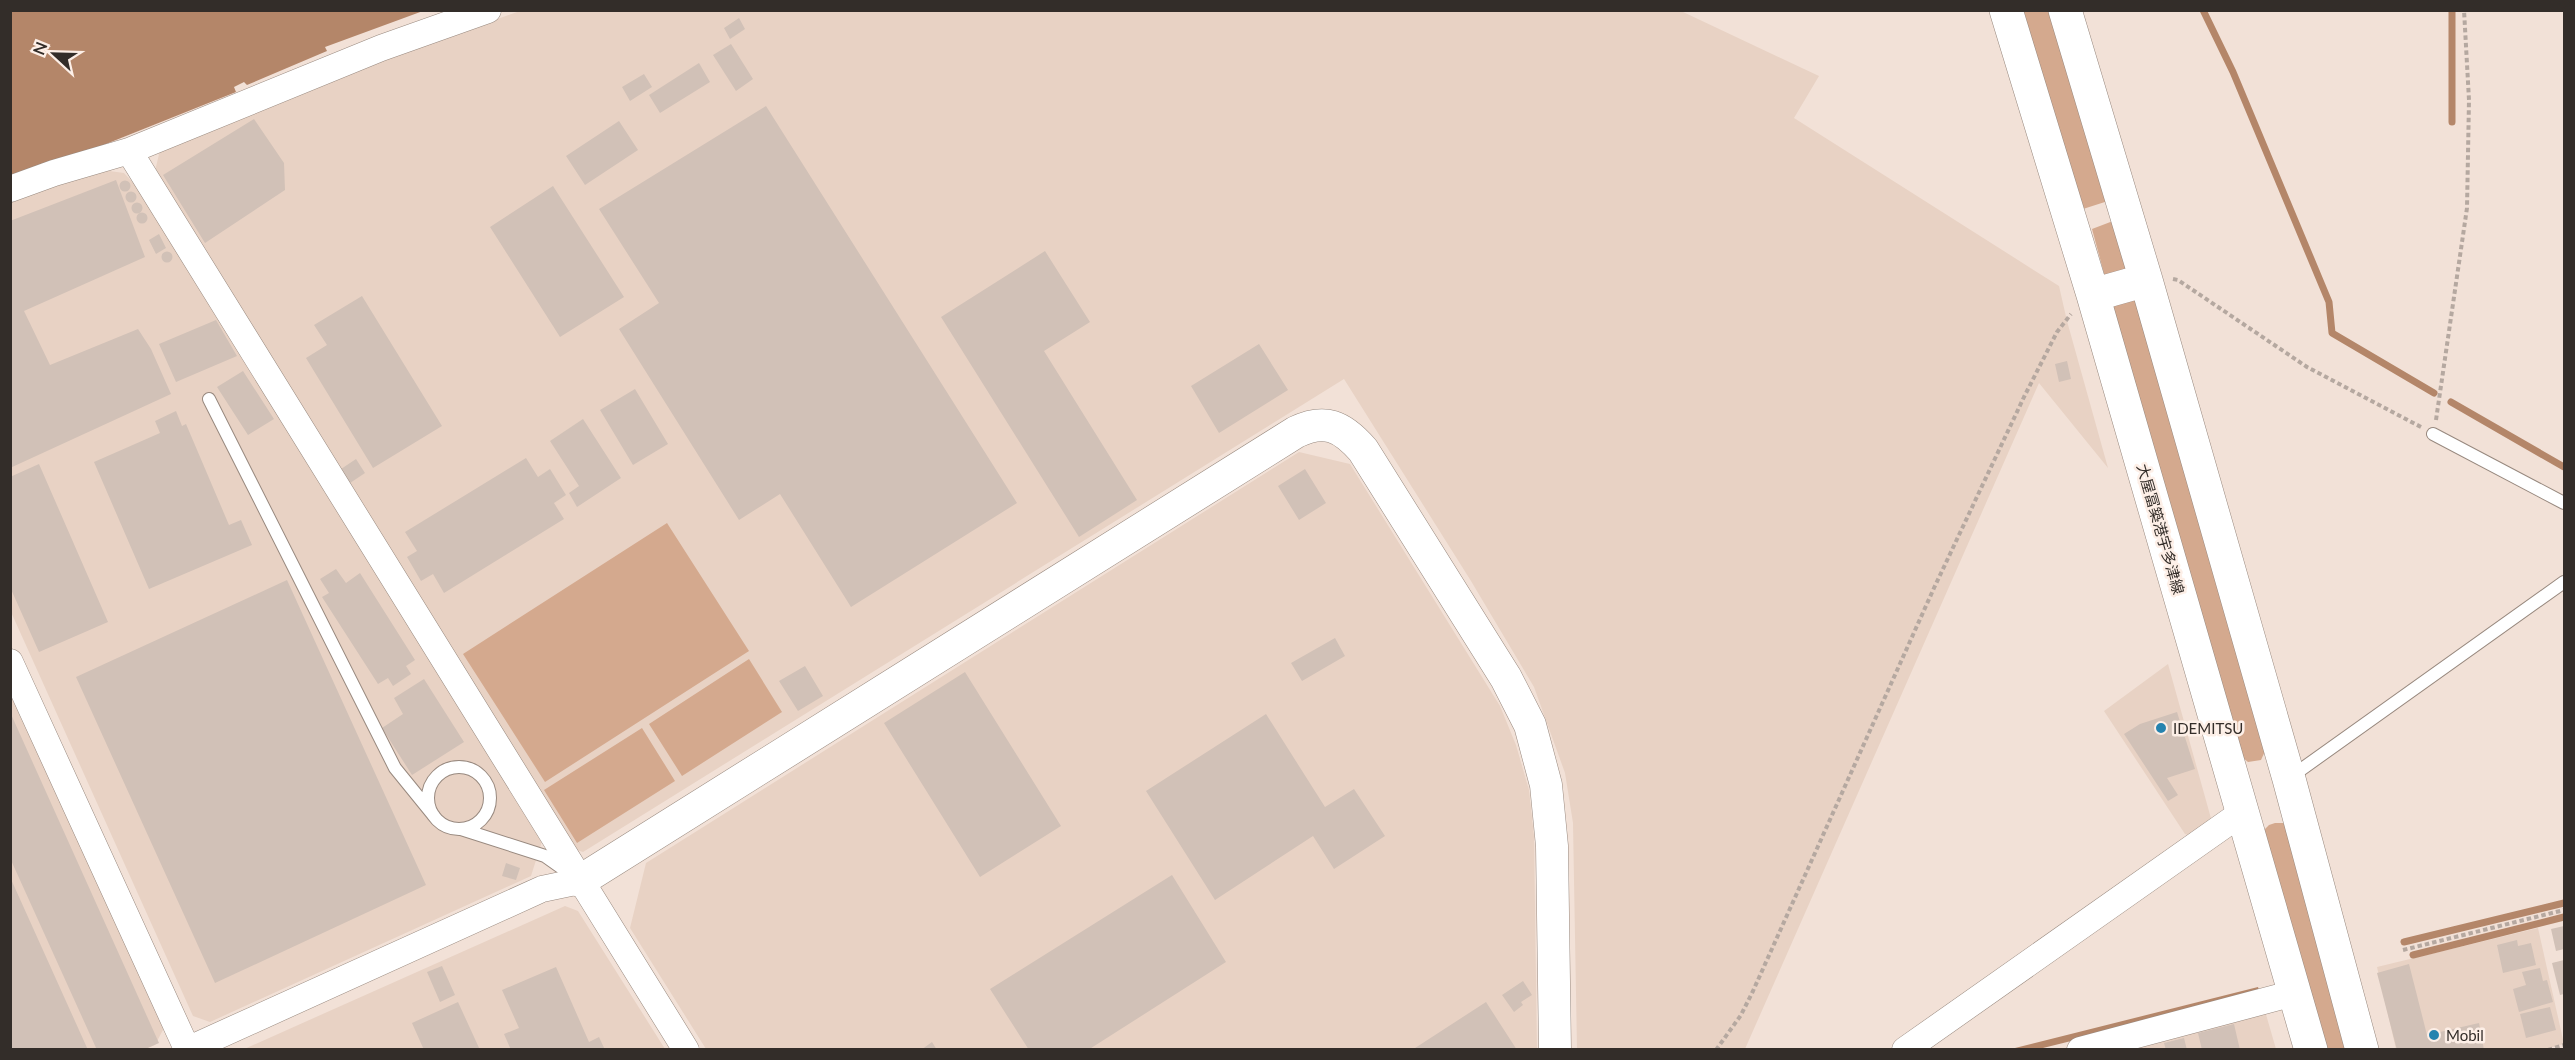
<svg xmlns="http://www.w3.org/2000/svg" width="2575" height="1060" font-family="Lato,'Noto Sans JP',sans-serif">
<rect width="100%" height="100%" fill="#f2e1d7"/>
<path fill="#e8d2c4" d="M520,11H1681L1819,76L1794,118L2059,286L2067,321L2108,468L2039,383L1745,1049H1577L1573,823L1565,773L1534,687L1471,581L1344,379L583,852L574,849L155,171L161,146L430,43Z
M95,169L124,173L140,190L543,838L531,876L210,1022L193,1016L11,612L10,202Z
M1299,452L1350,464L1500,706L1516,745L1529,790L1534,836L1537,1049H706L630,928L646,863Z
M2168,664L2212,822L2193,836L2185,834L2104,711Z
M10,682L164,1028L155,1045L145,1049H11Z
M565,906L578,911L665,1049L242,1050Z
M2538,928L2564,1044L2541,1050L2396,1049L2377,967Z
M2265,1011L2276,1049L2107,1050Z"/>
<path fill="#d4a98e" d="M2023,11H2050L2108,201L2083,209Z
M2113,221L2128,270L2105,277L2092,229Z
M2128,297L2139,302L2266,749L2261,760L2248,762L2243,758L2114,310V304Z
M667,523L749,651L545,782L463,654Z
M749,659L782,712L682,776L649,724Z
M642,728L675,781L577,843L544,790Z
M2275,823H2283L2288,828L2346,1049H2323L2264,830L2269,825Z"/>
<path fill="#b48669" d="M11,11H423L325,47L327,51L247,85L244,82L234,87L236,92L51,166L11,179Z
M2258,987L2260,994L2039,1049L2007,1050Z"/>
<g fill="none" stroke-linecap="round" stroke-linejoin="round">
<path stroke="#b48669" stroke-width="7" d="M2203,10L2233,72L2329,302L2332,333L2434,393
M2452,10V122
M2451,402L2564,467
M2404,942L2564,903
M2413,955L2564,917"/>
</g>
<path fill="#d1c1b7" d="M739,18L745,29L730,39L724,28Z
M731,44L753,79L736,91L713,55Z
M699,63L710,82L660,113L649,95Z
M644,74L652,87L630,101L622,87Z
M766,106L1017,503L851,607L780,494L739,520L619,329L659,303L599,209Z
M254,119L284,163L285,190L205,243L163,175Z
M619,121L638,150L585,185L566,156Z
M116,180L145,257L24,311L50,365L138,329L151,349L171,394L10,468V221Z
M119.5 186a5.5 5.5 0 1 1 11 0a5.5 5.5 0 1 1-11 0Z
M553,186L624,297L560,337L490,227Z
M125.5 197a5.5 5.5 0 1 1 11 0a5.5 5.5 0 1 1-11 0Z
M131.5 208a5.5 5.5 0 1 1 11 0a5.5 5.5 0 1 1-11 0Z
M136.5 218a5.5 5.5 0 1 1 11 0a5.5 5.5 0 1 1-11 0Z
M159,234L166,248L156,254L149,240Z
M1045,251L1090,322L1044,351L1137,500L1079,537L941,317Z
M161.5 257a5.5 5.5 0 1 1 11 0a5.5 5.5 0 1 1-11 0Z
M362,296L442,426L373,468L306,358L327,345L314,325Z
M216,320L237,356L176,382L159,344Z
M1259,344L1288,390L1219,433L1191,386Z
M2067,361L2071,379L2059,382L2055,364Z
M243,371L274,419L248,435L217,387Z
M635,389L668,444L633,465L600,410Z
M176,411L182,426L186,424L229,525L241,520L252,545L149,589L94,462L160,433L155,421Z
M583,419L621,478L577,507L569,493L579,486L550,441Z
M526,458L538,477L550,469L566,495L554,503L564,519L444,593L433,574L421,581L407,557L417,551L405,532Z
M356,459L365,473L350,483L341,469Z
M39,464L108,622L39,652L10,587V477Z
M1305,469L1326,503L1299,520L1278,486Z
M336,569L346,583L360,573L415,660L406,666L411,674L393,686L388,678L378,684L322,597L329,593L320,579Z
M287,580L426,885L215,983L76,677Z
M1335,638L1345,656L1302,681L1291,663Z
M805,666L823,696L798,711L779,681Z
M965,672L1061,826L980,877L884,723Z
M424,679L464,742L412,775L382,728L403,714L394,698Z
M10,712L159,1043L143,1050H97L10,858Z
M2177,712L2195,769L2167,778L2178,795L2168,801L2124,734L2140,724Z
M1266,714L1325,807L1354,789L1385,836L1334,869L1313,836L1215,900L1146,791Z
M506,863L520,868L516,880L502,876Z
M1172,875L1226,962L1088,1050H1029L990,989Z
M10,877L88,1050H10Z
M2564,926V949L2556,951L2551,929Z
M2517,940L2518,946L2531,943L2536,965L2503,973L2497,945Z
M2564,960V994L2560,995L2552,963Z
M2409,964L2427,1035L2479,1023L2484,1050H2397L2377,973Z
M442,966L455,995L440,1002L427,972Z
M556,967L589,1042L599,1037L605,1050H511L504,1034L519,1028L502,990Z
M2540,968L2543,981L2547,980L2553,1002L2519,1012L2513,989L2526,985L2522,972Z
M1523,981L1532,995L1521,1002L1523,1005L1514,1012L1502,995Z
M458,1002L480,1050H424L412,1023Z
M1486,1002L1517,1050H1412Z
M2550,1007L2556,1030L2526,1038L2520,1014Z
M2234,1024L2240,1050H2202L2198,1033Z
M2184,1038L2187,1050H2166L2164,1043Z
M932,1042L937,1050H921Z"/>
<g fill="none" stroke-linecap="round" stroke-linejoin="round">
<defs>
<path id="service" d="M209,399L395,768L434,816
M2433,434L2564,503
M428 798a31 31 0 1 1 62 0a31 31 0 1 1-62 0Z
M2292,776L2564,582
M461,829L545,856L569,873"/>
<path id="minor" d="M129,151L686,1050
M10,189L54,173L129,151L381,48L488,10
M10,662L187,1049
M187,1050L542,889L580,881
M1905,1050L2243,812
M2080,1050L2294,993"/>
<path id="tertiary" d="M580,881L1296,432C1325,418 1342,426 1363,450L1506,678L1530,725L1546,785L1552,846L1555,1050"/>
<path id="secondary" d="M2006,10L2093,295L2311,1050
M2065,10L2146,280L2289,779L2362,1050
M2093,295L2146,280"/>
</defs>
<use href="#service" stroke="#98897f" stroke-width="14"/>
<use href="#minor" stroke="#98897f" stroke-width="27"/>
<use href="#tertiary" stroke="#98897f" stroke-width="33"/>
<use href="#secondary" stroke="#98897f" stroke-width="34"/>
<path stroke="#b5a8a0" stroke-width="4" stroke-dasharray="4.5 3" stroke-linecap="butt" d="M2173,279L2178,280L2307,367L2421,427
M2436,420L2467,208L2469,100L2464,10
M2403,950L2564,910
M1716,1050L1741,1015L1753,991L1934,588L2024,397L2057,332L2071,314
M2548,1050L2564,1045"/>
<use href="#service" stroke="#fff" stroke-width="12"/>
<use href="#minor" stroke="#fff" stroke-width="26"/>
<use href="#tertiary" stroke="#fff" stroke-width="32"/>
<use href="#secondary" stroke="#fff" stroke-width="33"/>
</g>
<g fill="#2583af" stroke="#fdefe7" stroke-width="2">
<circle cx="2161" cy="728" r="6"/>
<circle cx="2434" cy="1035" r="6"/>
</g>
<g text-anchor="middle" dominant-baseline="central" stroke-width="5" stroke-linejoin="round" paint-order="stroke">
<g font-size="15" fill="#332d29" stroke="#fdefe7">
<text transform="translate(2161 529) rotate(74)">大屋冨築港宇多津線</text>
</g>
<g font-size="15" fill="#332d29" stroke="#fdefe7" text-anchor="start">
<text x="2173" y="728">IDEMITSU</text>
<text x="2446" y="1035">Mobil</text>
</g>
</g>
<rect width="2575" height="1060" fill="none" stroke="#332d29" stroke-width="24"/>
<g transform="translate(54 54) rotate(292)" stroke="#fdefe7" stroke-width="4.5" paint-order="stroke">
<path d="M0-4.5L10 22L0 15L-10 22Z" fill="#332d29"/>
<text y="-9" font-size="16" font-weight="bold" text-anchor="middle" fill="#332d29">N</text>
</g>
</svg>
